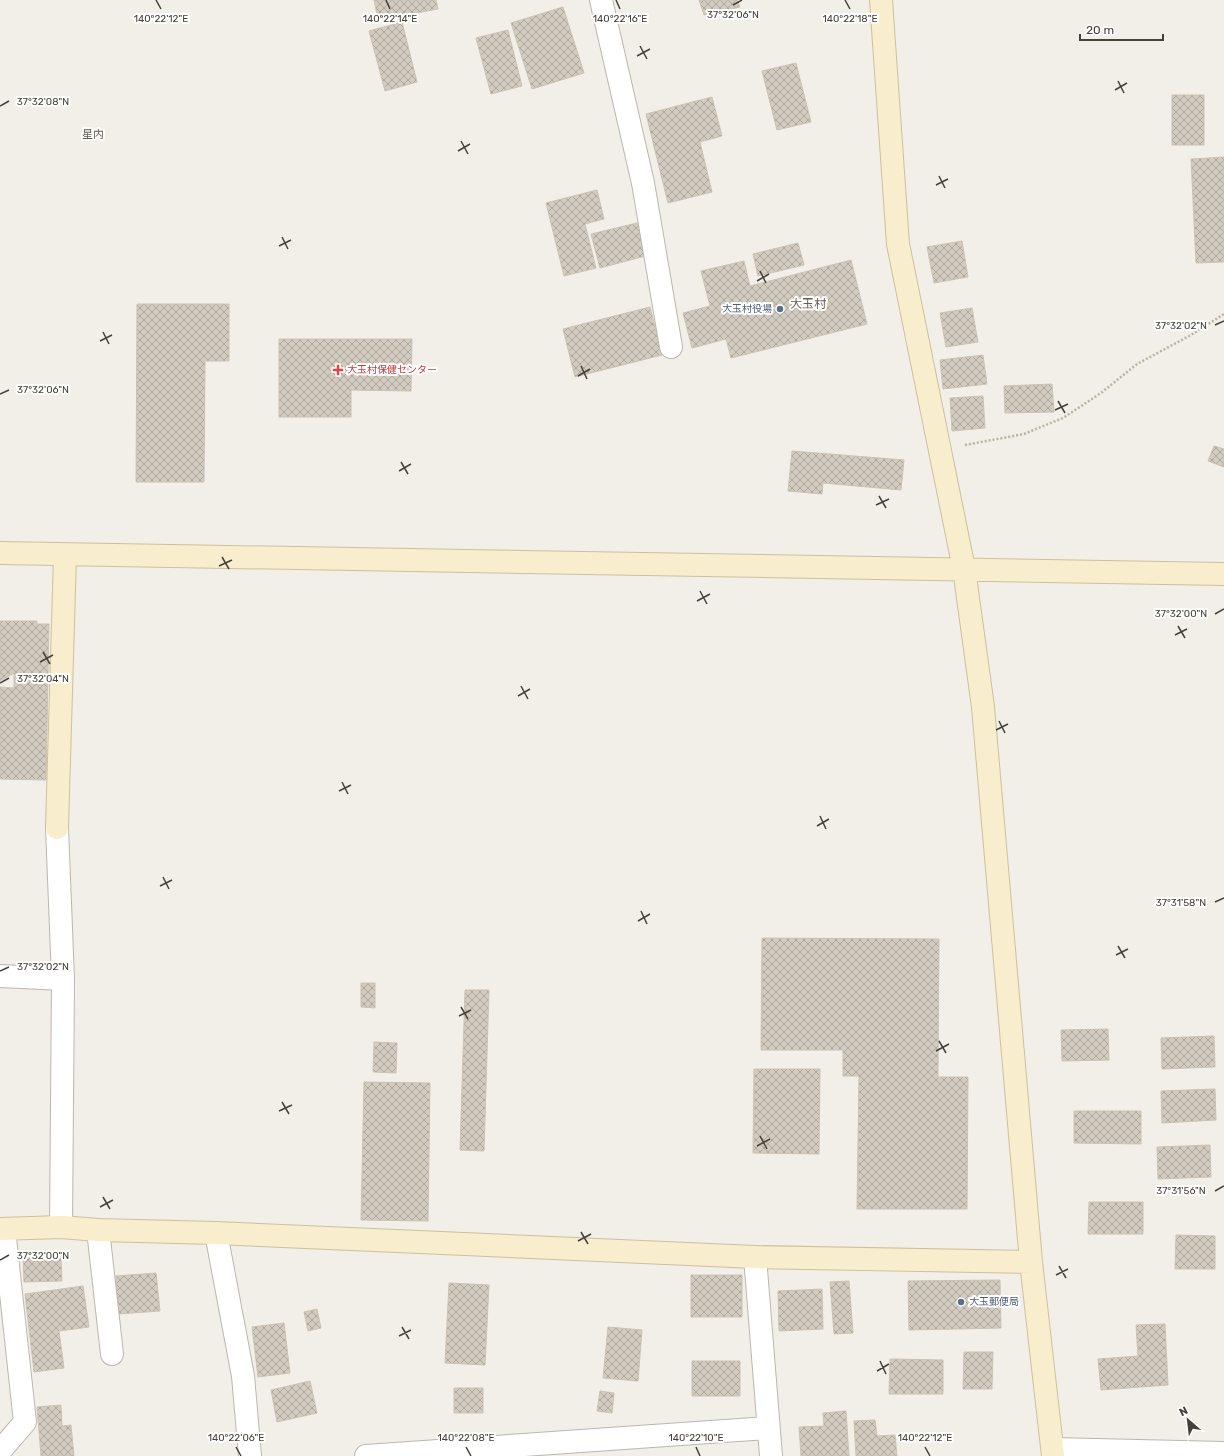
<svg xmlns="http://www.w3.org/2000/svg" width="1224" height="1456" font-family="Rubik,'Noto Sans JP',sans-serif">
<defs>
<pattern id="building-cross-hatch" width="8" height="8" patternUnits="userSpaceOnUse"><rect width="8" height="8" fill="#d2cbbf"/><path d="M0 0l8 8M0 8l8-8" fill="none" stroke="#aca69c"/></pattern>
</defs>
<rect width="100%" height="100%" fill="#f2efe9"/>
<path fill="url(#building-cross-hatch)" stroke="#ccc2b3" d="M374,0H436L438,9L378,20Z
M699,0H737L740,7L704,15Z
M563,7L584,73L532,89L511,23Z
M402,22L417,82L385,91L369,31Z
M508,30L522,86L491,94L476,38Z
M796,63L811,122L777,130L762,71Z
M1172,95H1204V145H1172Z
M712,97L722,136L700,142L712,192L668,203L646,114Z
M1224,157V262L1196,263L1191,159Z
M597,190L604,219L585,224L596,268L564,276L546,203Z
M641,222L649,255L600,268L591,234Z
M962,241L968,277L934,283L927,247Z
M798,243L804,265L758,276L753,254Z
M851,260L867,324L731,358L726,339L692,348L683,313L710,306L701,271L744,261L750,286Z
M137,304H229V361H205L204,482H136Z
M650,307L662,355L575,377L563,329Z
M972,308L978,342L946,347L940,313Z
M279,339H412L411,391L351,390V417H279Z
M983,355L987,384L943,389L940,360Z
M1052,384L1054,412L1005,413L1004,386Z
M983,396L985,428L952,431L950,398Z
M1214,446L1224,449V467L1208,461Z
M792,451L904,460L901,490L823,483L822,494L788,491Z
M0,621H37V624H49L46,780L0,779V687L14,688V673L0,681Z
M762,938L939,939L938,1077H968L967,1209H857L859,1076H843V1050H761Z
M361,983H375V1008L361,1007Z
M465,990H489L484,1151L460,1150Z
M1108,1029L1109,1060L1062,1061L1061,1030Z
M1214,1036L1215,1067L1162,1069L1161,1038Z
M374,1042L397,1043L396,1073L373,1072Z
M754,1069H820L819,1154L753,1153Z
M364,1082L430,1083L428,1221L361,1220Z
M1215,1089L1216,1120L1162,1123L1161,1091Z
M1074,1111H1141V1144L1074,1143Z
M1210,1145L1211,1177L1158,1179L1157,1147Z
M1089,1202H1143V1234H1088Z
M1176,1235L1215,1236V1269H1175Z
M23,1258H61L62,1281L24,1282Z
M156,1273L160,1311L118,1314L116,1276Z
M691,1275H742V1317H691Z
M1000,1280L1001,1328L909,1330L908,1281Z
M849,1281L853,1333L834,1334L830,1282Z
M449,1283L489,1285L485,1365L445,1363Z
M83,1286L89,1327L59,1331L64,1368L34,1372L25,1294Z
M822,1289L823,1329L779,1331L778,1291Z
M317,1309L321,1328L308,1331L304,1312Z
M284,1323L290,1373L258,1377L252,1327Z
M1165,1324L1168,1385L1101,1390L1098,1359L1138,1356L1136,1325Z
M608,1327L642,1330L638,1381L603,1378Z
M964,1352H993L992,1389H963Z
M890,1359L943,1360V1394H889Z
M692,1361H740V1396H692Z
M310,1381L317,1413L277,1422L271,1390Z
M454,1388H483V1413H454Z
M600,1391L614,1393L612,1413L597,1411Z
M61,1405L62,1426L71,1425L74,1456H41L37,1407Z
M846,1411L849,1456H801L799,1427L824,1426L823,1413Z
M875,1420L877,1436L895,1435L897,1456H856L854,1421Z"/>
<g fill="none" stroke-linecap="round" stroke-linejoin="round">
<defs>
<path id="street" d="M601,0L643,183L671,347
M57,828L63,979L61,1227
M0,976L63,979
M98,1230L112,1354
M216,1233L243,1376L250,1456
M755,1257L771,1456
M1053,1449L1224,1453
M0,1451L25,1422L4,1229
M366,1456L768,1428"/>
<path id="secondary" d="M881,0L898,244L964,569L983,707L1031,1262L1053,1456
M0,553L1224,574
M57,828L65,555
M0,1229L61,1227L98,1230L216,1233L755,1257L1031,1262"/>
</defs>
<use href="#street" stroke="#bcb7ac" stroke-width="24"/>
<use href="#secondary" stroke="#ccc09d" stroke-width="24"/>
<path stroke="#bcb29f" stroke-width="2.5" stroke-dasharray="2 2" stroke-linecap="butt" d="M965,445L1024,434L1063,418L1101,393L1137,364L1191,335L1224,314"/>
<use href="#street" stroke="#fff" stroke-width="22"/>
<use href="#secondary" stroke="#f8edcd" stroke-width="22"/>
</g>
<path fill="none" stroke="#454038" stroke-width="1.5" d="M156,0L161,9M386,0L390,9M616,0L620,9M845,0L850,9M733,5L742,0M640,46L647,59M637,56L650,49M1118,81L1124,93M1115,90L1127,83M0,106L9,101M461,141L468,154M458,151L470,144M939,176L945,188M936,185L948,179M282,237L288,249M279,246L291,240M760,271L766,283M757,281L769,274M1215,325L1224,321M103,332L109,344M100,341L112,335M581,366L587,379M578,376L590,369M0,394L9,390M1058,401L1065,413M1055,410L1068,404M401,462L408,474M399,471L411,464M879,496L886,508M876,505L889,499M222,557L229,569M219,566L232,560M700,591L707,604M697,601L710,594M1215,614L1224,609M1178,626L1185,638M1175,635L1187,629M43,652L50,664M40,662L53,655M0,683L9,678M521,686L528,699M518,696L530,689M999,721L1005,733M996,730L1008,724M342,782L348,794M339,791L351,785M820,816L826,829M817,826L829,819M163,877L169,889M160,886L172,880M1215,902L1224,898M641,911L647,924M638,921L650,914M1118,946L1125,958M1116,955L1128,949M0,971L9,967M461,1007L468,1019M459,1016L471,1010M939,1041L946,1053M936,1051L949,1044M282,1102L289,1114M279,1111L292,1105M760,1136L767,1149M757,1146L770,1139M1215,1191L1224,1186M103,1197L110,1209M100,1207L113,1200M581,1232L588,1244M578,1241L591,1234M0,1260L9,1255M1059,1266L1066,1278M1056,1275L1068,1269M402,1327L409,1339M399,1336L411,1330M880,1361L886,1374M877,1371L889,1364M236,1447L241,1456M466,1447L471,1456M696,1447L700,1456M925,1447L930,1456"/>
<g fill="#5c6f8a" stroke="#fff" stroke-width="1.5">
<circle cx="780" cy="309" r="4"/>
<circle cx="961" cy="1302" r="4"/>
</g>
<path fill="#e0444e" stroke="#fff" stroke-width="1.5" d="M336 364h4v4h4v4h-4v4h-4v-4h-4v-4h4z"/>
<g text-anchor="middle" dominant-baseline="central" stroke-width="4" stroke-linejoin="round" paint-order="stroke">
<g font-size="10" fill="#4e5e75" stroke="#fff" text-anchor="end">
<text x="772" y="309">大玉村役場</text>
<text x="969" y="1302" text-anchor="start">大玉郵便局</text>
</g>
<g font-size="10" fill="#be3a42" stroke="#fff" text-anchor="start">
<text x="347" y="370">大玉村保健センター</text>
</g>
<g font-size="11" fill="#665d50" stroke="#fff">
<text x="93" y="134">星内</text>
</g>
<g font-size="12" fill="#665d50" stroke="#fff">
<text x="808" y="304">大玉村</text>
</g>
</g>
<g font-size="10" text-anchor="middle" fill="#454038" stroke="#fff" stroke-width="4" stroke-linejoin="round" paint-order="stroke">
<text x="733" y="18">37°32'06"N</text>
<text x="161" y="22">140°22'12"E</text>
<text x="390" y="22">140°22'14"E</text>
<text x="620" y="22">140°22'16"E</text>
<text x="850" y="22">140°22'18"E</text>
<text x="43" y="105">37°32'08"N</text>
<text x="1181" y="329">37°32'02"N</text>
<text x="43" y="393">37°32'06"N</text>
<text x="1181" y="617">37°32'00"N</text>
<text x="43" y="682">37°32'04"N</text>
<text x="1181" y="906">37°31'58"N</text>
<text x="43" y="970">37°32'02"N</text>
<text x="1181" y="1194">37°31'56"N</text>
<text x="43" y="1259">37°32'00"N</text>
<text x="236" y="1441">140°22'06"E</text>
<text x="466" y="1441">140°22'08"E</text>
<text x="696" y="1441">140°22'10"E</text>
<text x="925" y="1441">140°22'12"E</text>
</g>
<g transform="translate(1188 1420) rotate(332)" stroke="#ffffff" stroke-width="3" paint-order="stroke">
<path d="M0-3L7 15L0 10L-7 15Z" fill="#454038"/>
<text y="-6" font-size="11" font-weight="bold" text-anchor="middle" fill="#454038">N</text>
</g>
<path d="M1080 34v6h83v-6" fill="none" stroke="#454038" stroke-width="2"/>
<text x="1086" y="34" font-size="12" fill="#454038" stroke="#ffffff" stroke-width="3" paint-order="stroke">20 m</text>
</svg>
